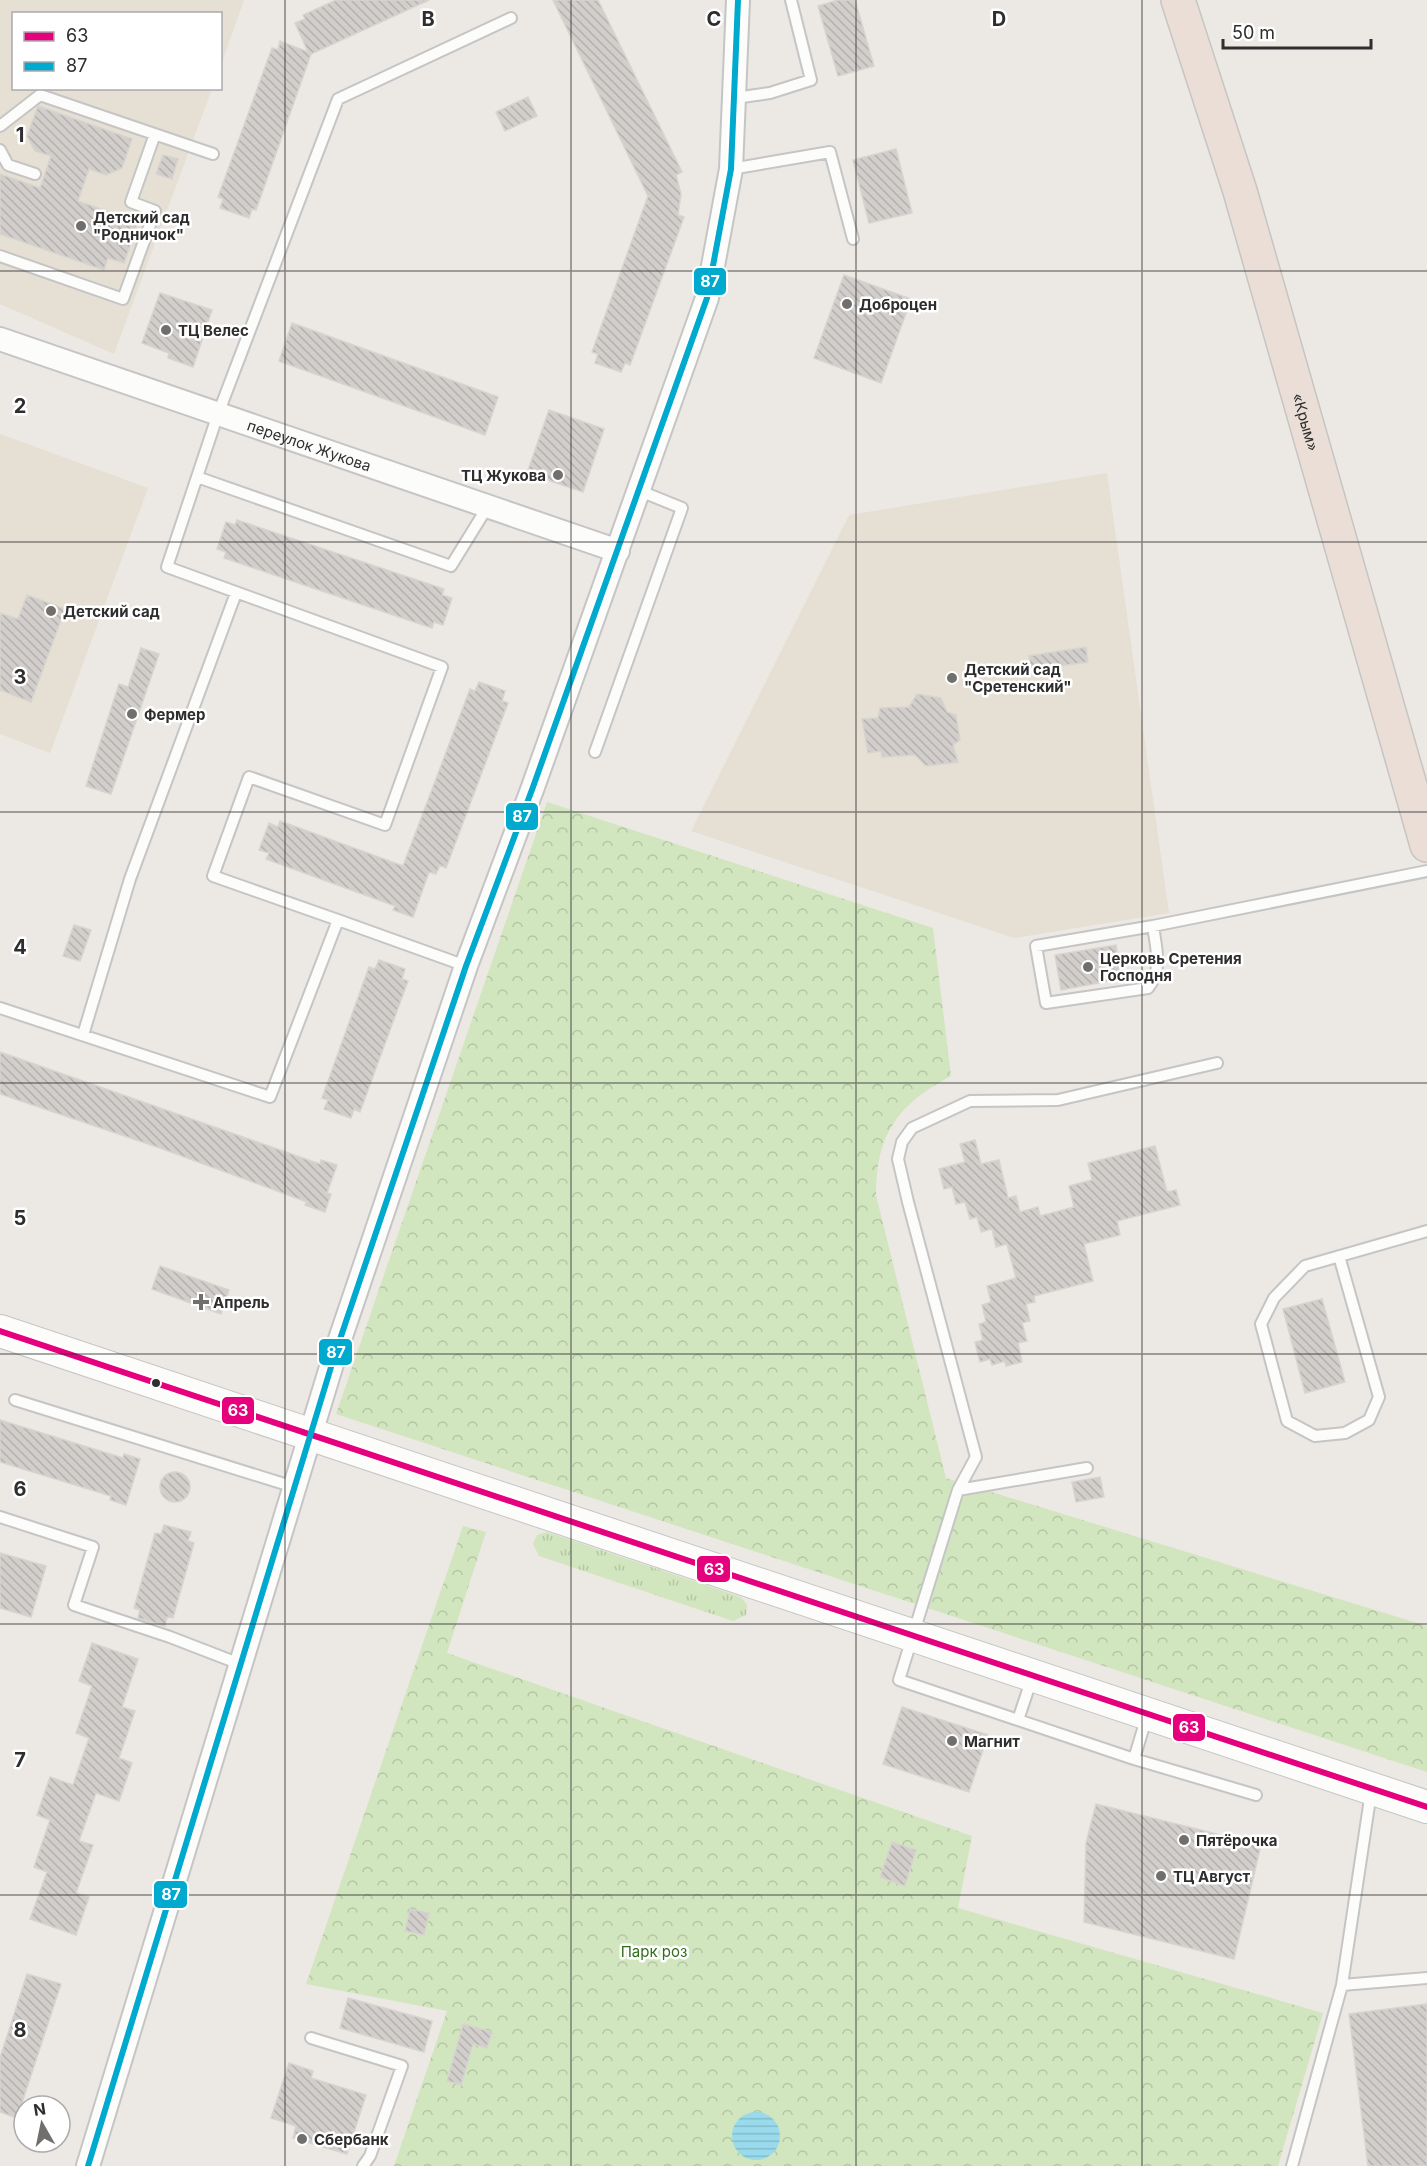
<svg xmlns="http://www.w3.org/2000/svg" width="1427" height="2166" font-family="Inter,sans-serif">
<defs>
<pattern id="grass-tufts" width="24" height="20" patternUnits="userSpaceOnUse" patternTransform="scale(1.5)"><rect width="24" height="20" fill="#d1e6be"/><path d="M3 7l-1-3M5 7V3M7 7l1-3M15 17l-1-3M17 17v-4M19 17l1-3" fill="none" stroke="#b4c6a4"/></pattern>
<pattern id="forest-crowns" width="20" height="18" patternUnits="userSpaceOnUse" patternTransform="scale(1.5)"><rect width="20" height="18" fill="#d1e6be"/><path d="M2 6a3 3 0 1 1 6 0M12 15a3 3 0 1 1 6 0" fill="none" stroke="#b4c6a4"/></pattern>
<pattern id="water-rules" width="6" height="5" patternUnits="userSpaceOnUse" patternTransform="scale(1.5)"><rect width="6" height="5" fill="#99dbec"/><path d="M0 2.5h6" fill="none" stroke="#84bccb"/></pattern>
<pattern id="building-back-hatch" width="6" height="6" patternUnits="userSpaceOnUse" patternTransform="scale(1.5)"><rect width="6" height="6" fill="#d1cecb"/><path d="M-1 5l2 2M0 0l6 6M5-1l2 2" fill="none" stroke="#b4b1af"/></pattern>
</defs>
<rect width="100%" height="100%" fill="#ece8e4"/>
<path fill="#e6dfd3" d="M0,0H244L221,65L220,14H14V88L212,89L114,354L0,304Z
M0,434L148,488L50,753L0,734Z
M1107,473L1169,913L1014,938L691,831L849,515Z"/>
<path fill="url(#grass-tufts)" d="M547,1532L741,1597L747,1605L746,1615L733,1621L539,1556L533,1544L537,1535Z"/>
<path fill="url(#forest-crowns)" d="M547,802L933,928L951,1076C898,1104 876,1134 876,1195L946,1478L1427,1626V1772L336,1414Z
M463,1526L486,1532L447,1653L972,1836L958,1908L1323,2013L1278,2166H394L447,2011L306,1984Z"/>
<path fill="url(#water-rules)" d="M732 2136a24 24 0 1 1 48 0a24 24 0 1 1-48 0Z"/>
<path fill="url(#building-back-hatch)" stroke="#d7d4d0" stroke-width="1.5" d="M336,0H429L311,54L256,210L252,209L249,218L220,208L223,199L218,197L272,48L278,50L280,41L308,52L295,23L305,19L303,15Z
M553,0H598L682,172L676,175L681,194L678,215L684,217L630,365L625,363L621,372L595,363L598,354L592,352L648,196Z
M838,0H855L874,66L838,76L818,6Z
M528,97L537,116L505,131L496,112Z
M38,106L132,139L122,168L106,175L89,169L78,201L138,222L124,263L108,258L104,270L0,234V174L40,188L51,156L35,151L27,136Z
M896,149L912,213L869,223L853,160Z
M163,155L178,159L172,179L156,174Z
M844,275L911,299L881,383L814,358Z
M160,293L212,310L193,367L168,358L169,353L142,343Z
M292,323L498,397L485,435L279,361Z
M549,410L604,429L583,492L527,473Z
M237,520L444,589L442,595L452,598L443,625L434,622L432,628L224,558L226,552L217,549L226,522L235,525Z
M27,595L65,609L31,702L0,690V613L18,619Z
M1086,647L1088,662L1031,670L1029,656Z
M141,648L159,654L111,794L86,786L119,684L128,687Z
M479,682L505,691L502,701L508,703L446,868L440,865L436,874L429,872L413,917L393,910L395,906L266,859L269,853L259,850L269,823L278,827L280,821L403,866L470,689L475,691Z
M917,694L941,698L947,712L956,715L960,740L953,745L958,762L926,766L915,755L882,757L881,751L868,753L862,719L878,718L880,708L909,707Z
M74,925L91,930L80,961L63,956Z
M1116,945L1121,979L1061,990L1055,955Z
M379,960L405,969L402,979L408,981L360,1112L354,1109L351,1118L324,1109L328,1100L322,1098L369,967L375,969Z
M0,1052L320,1164L321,1160L337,1165L327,1193L331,1194L325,1212L305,1205L307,1202L160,1148L0,1094Z
M975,1140L981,1164L999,1160L1008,1198L1016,1196L1020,1212L1038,1207L1040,1216L1074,1207L1069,1186L1092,1180L1088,1163L1155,1146L1167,1192L1176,1190L1180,1205L1117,1221L1120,1235L1084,1244L1093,1281L1034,1296L1035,1302L1026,1304L1030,1321L1022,1323L1027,1341L1018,1343L1022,1362L1006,1366L1005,1361L992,1365L990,1359L980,1362L975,1342L983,1340L979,1324L986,1322L982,1305L991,1302L987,1286L1016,1278L1007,1244L996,1247L992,1229L981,1232L977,1217L970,1219L965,1202L956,1204L952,1187L944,1189L939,1169L965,1162L960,1144Z
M160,1266L229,1290L221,1314L152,1289Z
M1322,1299L1345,1382L1305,1393L1283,1309Z
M0,1420L123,1458L124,1454L140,1459L126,1505L110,1500L111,1496L0,1462Z
M160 1487a15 15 0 1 1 30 0a15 15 0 1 1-30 0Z
M1100,1477L1104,1497L1076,1502L1072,1482Z
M164,1525L191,1532L188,1541L194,1543L173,1618L167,1617L165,1626L138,1618L140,1610L134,1608L155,1533L161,1534Z
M0,1553L46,1566L31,1617L0,1608Z
M92,1643L138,1659L122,1707L135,1711L119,1758L132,1763L119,1801L96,1793L79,1841L93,1845L76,1893L89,1897L76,1935L30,1919L47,1872L34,1867L50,1820L37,1815L50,1777L73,1785L89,1738L76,1733L92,1686L79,1681Z
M902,1707L988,1735L969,1792L883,1764Z
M1096,1804L1261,1845L1234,1959L1084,1922L1086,1843Z
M892,1842L916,1850L905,1886L880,1877Z
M410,1909L429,1913L424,1935L405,1931Z
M27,1974L61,1984L17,2118L0,2112V2058Z
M348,1998L432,2021L424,2052L340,2028Z
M1427,2004V2166H1368L1349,2014Z
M463,2024L492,2032L487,2048L473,2044L461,2085L447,2081Z
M289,2063L313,2071L311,2078L366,2095L347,2154L293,2138L296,2126L271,2118Z"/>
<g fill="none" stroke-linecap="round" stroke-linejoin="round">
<defs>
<path id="lane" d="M735,98L770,93L811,80L791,0
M0,126L40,95L213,154
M0,150L8,165L35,174
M731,169L830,152L853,239
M0,256L123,299L155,211L131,202L155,134
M197,477L451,566L488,506
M595,752L682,508L640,491
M338,920L466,966
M1153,926C1156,948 1163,970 1148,988L1046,1003L1036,946L1153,926L1427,871
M0,1008L270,1097L338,920L213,876L249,777L385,825L442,667L167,567L218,414L338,99L511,18
M83,1035L130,879L236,593
M1217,1063L1058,1100L970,1101L912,1128L902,1142L898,1159L908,1202L976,1457L958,1490L899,1680L1134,1759L1256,1795
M1339,1256L1379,1397L1369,1420L1345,1433L1315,1436L1287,1421L1261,1324L1274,1298L1305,1266L1427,1231
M15,1400L294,1487
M958,1490L1087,1468
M0,1517L93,1547L74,1605L170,1637L240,1664
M1018,1720L1032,1678
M1134,1759L1147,1716
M1342,1985L1427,1978
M311,2038L402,2066L370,2156L363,2166
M1292,2166L1342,1985L1371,1792"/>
<g id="street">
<path id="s1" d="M0,339L618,551"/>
<path d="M88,2166L335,1354L466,966L533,787L707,298L731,169L738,0"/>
</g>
<path id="secondary" d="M0,1331L1427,1807"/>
<g id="highway">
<path id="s2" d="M1178,0L1240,191L1427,845"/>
</g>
</defs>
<use href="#lane" stroke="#c5c5c5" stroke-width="14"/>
<use href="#street" stroke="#c5c5c5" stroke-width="26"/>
<use href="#secondary" stroke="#c5c5c5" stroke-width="34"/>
<use href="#highway" stroke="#c6c5c4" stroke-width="36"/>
<use href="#lane" stroke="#fcfcfb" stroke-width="10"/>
<use href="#street" stroke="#fcfcfb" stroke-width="22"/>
<use href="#secondary" stroke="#fcfcfb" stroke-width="32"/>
<use href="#highway" stroke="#eaded6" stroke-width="33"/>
<defs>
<path id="bus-1" d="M0,1331L1427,1807"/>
<path id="bus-2" d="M88,2166L335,1354L466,966L533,787L707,298L731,169L738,0"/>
</defs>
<use href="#bus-1" stroke="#fff" stroke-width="10"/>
<use href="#bus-2" stroke="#fff" stroke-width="10"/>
<use href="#bus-1" stroke="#e5007d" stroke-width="6"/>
<use href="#bus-2" stroke="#00a9ce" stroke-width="6"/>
</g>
<path fill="none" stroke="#2e2e2e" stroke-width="1.5" stroke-opacity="0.55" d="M285,0V2166M571,0V2166M856,0V2166M1142,0V2166M0,271H1427M0,542H1427M0,812H1427M0,1083H1427M0,1354H1427M0,1624H1427M0,1895H1427"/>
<g fill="#706f6e" stroke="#fff" stroke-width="2">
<circle cx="81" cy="226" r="6"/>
<circle cx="847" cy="304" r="6"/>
<circle cx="166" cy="330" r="6"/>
<circle cx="558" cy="475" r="6"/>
<circle cx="51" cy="611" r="6"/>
<circle cx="952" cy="678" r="6"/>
<circle cx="132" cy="714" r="6"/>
<circle cx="1088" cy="967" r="6"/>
<path d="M198 1293h6v6h6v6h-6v6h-6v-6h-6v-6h6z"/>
<circle cx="952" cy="1741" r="6"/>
<circle cx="1184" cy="1840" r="6"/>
<circle cx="1161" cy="1876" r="6"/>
<circle cx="302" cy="2139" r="6"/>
</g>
<circle fill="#2e2e2e" stroke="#fff" stroke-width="2" cx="156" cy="1383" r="5"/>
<g text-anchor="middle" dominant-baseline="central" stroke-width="5" stroke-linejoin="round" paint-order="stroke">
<g font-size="15" font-weight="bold" fill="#2e2e2e" stroke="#fff" text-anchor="start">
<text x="93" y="217">Детский сад<tspan x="93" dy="17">"Родничок"</tspan></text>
<text x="859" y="304">Доброцен</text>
<text x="178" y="330">ТЦ Велес</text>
<text x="546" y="475" text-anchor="end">ТЦ Жукова</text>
<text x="63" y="611">Детский сад</text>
<text x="964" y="669">Детский сад<tspan x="964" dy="17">"Сретенский"</tspan></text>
<text x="144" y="714">Фермер</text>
<text x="1100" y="958">Церковь Сретения<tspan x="1100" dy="17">Господня</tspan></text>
<text x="213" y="1302">Апрель</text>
<text x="964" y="1741">Магнит</text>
<text x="1196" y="1840">Пятёрочка</text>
<text x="1173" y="1876">ТЦ Август</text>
<text x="314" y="2139">Сбербанк</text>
</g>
<g font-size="15" fill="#2e2e2e" stroke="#fff">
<text stroke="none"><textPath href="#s2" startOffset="441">«Крым»</textPath></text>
<text stroke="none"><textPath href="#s1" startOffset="327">переулок Жукова</textPath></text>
</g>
<g font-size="15" fill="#326d1c" stroke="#fff">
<text x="654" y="1951">Парк роз</text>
</g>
</g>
<g font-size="20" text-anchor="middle" font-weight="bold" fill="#2e2e2e" stroke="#fff" stroke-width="5" stroke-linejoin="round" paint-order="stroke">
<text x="428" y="26">B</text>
<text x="714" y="26">C</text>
<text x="999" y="26">D</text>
<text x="20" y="142">1</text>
<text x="20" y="413">2</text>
<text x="20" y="684">3</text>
<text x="20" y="954">4</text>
<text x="20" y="1225">5</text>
<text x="20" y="1496">6</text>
<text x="20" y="1767">7</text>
<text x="20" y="2037">8</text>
</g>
<g stroke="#fff" stroke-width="2">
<rect x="693" y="267" width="34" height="29" rx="6" fill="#00a9ce"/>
<rect x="505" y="802" width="34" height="29" rx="6" fill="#00a9ce"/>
<rect x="318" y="1338" width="35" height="28" rx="6" fill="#00a9ce"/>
<rect x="221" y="1396" width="34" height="29" rx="6" fill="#e5007d"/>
<rect x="696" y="1555" width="35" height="28" rx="6" fill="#e5007d"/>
<rect x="1172" y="1713" width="34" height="29" rx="6" fill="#e5007d"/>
<rect x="153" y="1880" width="35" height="29" rx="6" fill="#00a9ce"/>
</g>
<g font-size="16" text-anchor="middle" font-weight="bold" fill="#fff">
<text x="710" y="287">87</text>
<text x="522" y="822">87</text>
<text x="336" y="1358">87</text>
<text x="238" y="1416">63</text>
<text x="714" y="1575">63</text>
<text x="1189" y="1733">63</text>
<text x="171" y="1900">87</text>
</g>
<rect x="12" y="12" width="210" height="78" fill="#ffffff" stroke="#ababab" stroke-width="1.5"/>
<rect x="24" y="32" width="30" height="9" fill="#e5007d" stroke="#ababab" stroke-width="1.5"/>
<text x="66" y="42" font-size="18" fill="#2e2e2e">63</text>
<rect x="24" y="62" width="30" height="9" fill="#00a9ce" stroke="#ababab" stroke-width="1.5"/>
<text x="66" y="72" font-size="18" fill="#2e2e2e">87</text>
<g transform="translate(42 2124) rotate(351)"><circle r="28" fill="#ffffff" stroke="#ababab" stroke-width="1.5"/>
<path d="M0-4.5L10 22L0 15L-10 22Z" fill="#706f6e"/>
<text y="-9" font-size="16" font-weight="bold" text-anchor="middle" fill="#2e2e2e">N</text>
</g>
<path d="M1223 39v9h148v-9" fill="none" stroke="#2e2e2e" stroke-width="3"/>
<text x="1232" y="39" font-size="18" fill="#2e2e2e" stroke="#ffffff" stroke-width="4.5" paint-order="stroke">50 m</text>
</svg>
